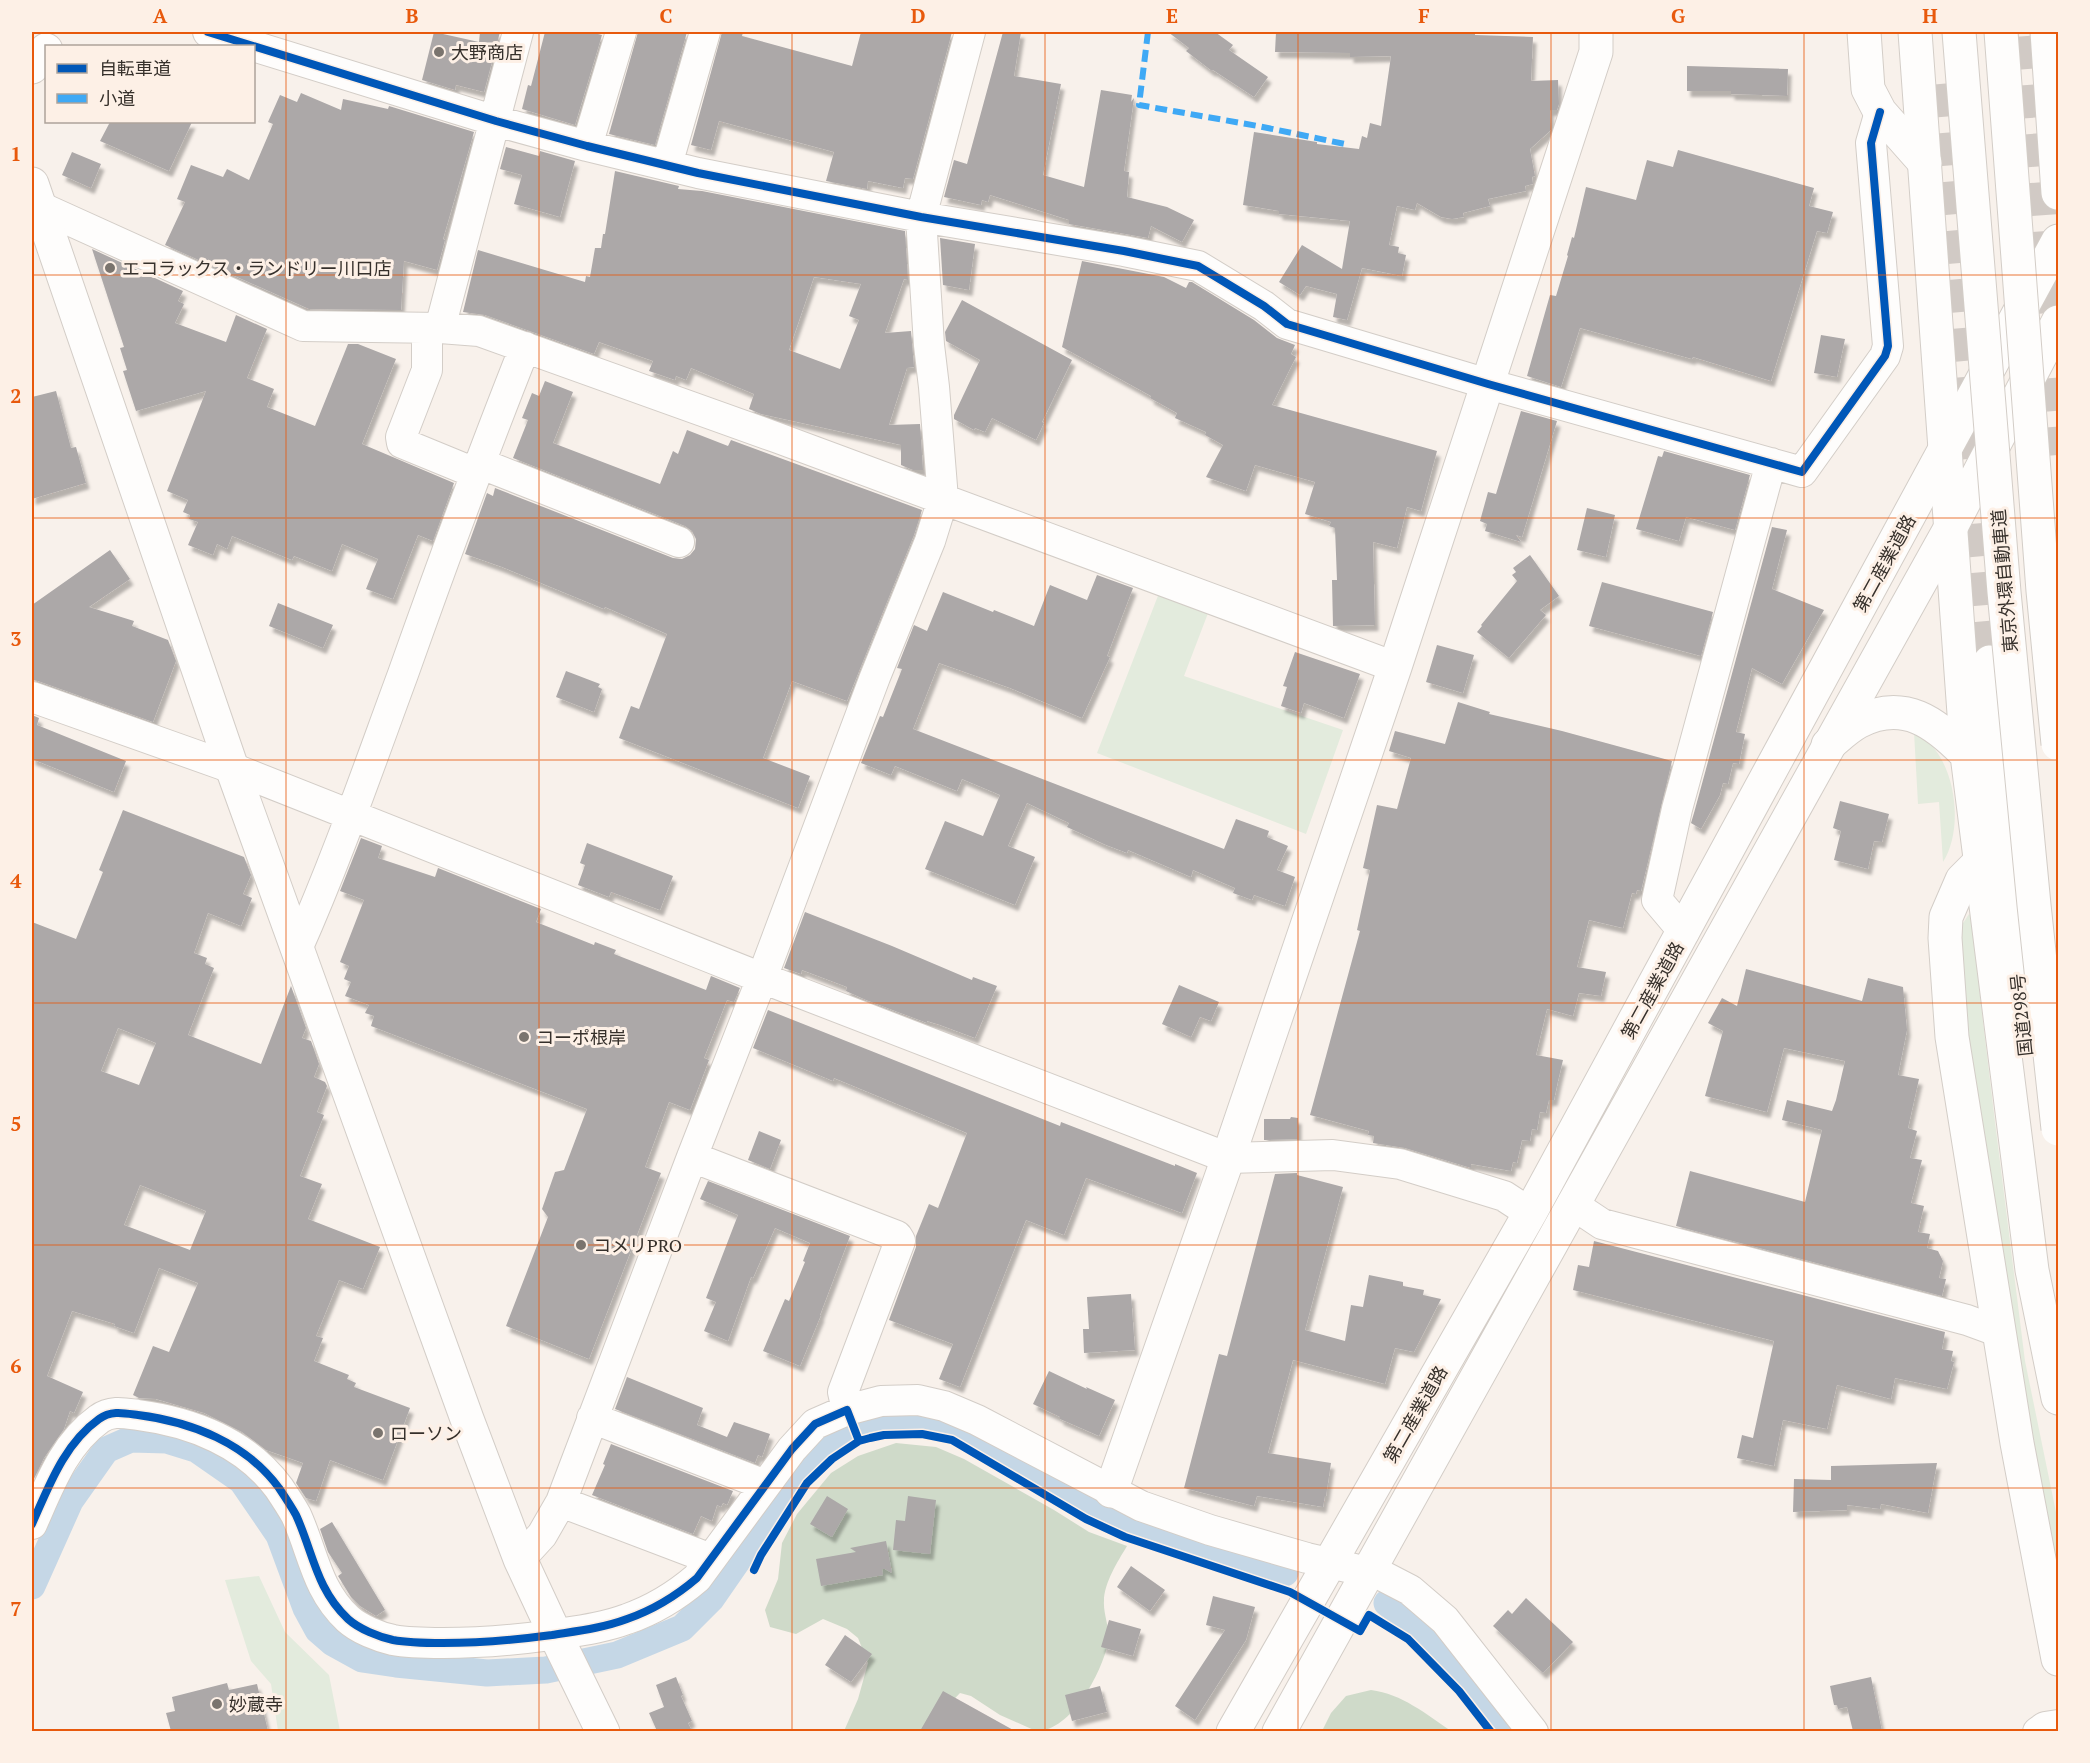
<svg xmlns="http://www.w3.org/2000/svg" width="2090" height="1763" font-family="'PT Serif','Noto Sans JP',serif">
<defs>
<filter id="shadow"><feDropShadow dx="3.5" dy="6" stdDeviation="1.5" flood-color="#0004"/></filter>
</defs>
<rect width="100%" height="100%" fill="#f8f1eb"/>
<path fill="#e3ebdd" d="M1161,588L1210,608L1184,676L1343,730L1306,834L1097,753Z
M1914,732C1955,751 1966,826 1943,862L1939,802L1918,804Z
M1969,914L1975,923L1980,996L1995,1122L2025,1361L2058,1522V1608L1970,1090L1958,931Z
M259,1576L285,1632L329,1675L340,1731H278L271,1684L251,1661L225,1580Z"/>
<path fill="#cfdac9" d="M896,1443L936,1447L964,1459L1054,1510L1089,1532L1127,1546C1118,1561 1104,1583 1104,1601C1103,1615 1111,1630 1108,1643C1102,1672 1071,1732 1036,1731L1000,1715L971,1696L960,1693L939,1715L931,1731H844L858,1699L868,1663L858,1638L847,1629L823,1619L796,1634L770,1627L765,1610L778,1579L782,1543L797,1514L831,1473L858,1456Z
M1371,1690C1402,1694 1426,1714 1451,1731H1322L1331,1713L1346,1696Z"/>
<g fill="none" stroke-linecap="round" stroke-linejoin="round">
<path stroke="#c5d7e6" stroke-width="27" d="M32,1586L70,1501L106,1450L131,1439L167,1440L196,1449L242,1481L279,1535L306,1608L318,1630L333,1643L362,1659L396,1664L487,1673L546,1670L617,1655L682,1628L711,1599L783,1495L827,1445L847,1432L873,1424L902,1419L924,1420L951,1427L976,1440L1090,1508L1113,1519L1140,1530L1285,1573
M1387,1603L1413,1623L1432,1642L1505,1732"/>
</g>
<path fill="#aca8a8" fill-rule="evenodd" filter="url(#shadow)" d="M434,32L479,42L480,32H500L484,92L456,85L455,90L422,80Z
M545,32H590L602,35L575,125L522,109L528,85L531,86Z
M638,32H687L655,145L609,134Z
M722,32H743L742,36L852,66L861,32H952L913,179L905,178L903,188L868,181L867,189L826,181L834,152L719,121L711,150L691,145Z
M1003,32H1021L1014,76L1061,84L1043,175L1084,187L1101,90L1132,95L1131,102L1134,98L1124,171L1129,172L1127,197L1167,207L1194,220L1182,242L1151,226L1148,238L1069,224V220L990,195L988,202L982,200L981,205L944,197L954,160L967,164Z
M1168,32H1215L1233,45L1229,50L1268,77L1254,97L1213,70L1212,71L1186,51L1189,48Z
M1276,32H1475V35L1533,37L1531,81L1558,80L1559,104L1557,110H1550L1551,130L1530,149L1535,176L1532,177L1533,184L1525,186L1526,191L1488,199L1490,206L1463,213L1464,217L1452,219L1441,217L1417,203L1415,210L1397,206L1389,245L1399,247L1398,253L1406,255L1402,276L1362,268L1347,320L1333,317L1337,294L1306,286L1300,295L1279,282L1302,245L1342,269L1350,221L1279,214V211L1243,205L1254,132L1317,142V144L1359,149L1362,136L1367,138L1370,123L1381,126L1391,56L1350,57V53L1275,52Z
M1687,66L1788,69L1787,96L1731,94V91H1687Z
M301,93L341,110L343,99L388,109L389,106L474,132L443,239L445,240L437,270L404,261L401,310L309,309L165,245L185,202L177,199L191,165L223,177L227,169L249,180L273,124L268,122L280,95L297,102Z
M110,122H192L169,171L100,141Z
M506,147L539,156L540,151L575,161L560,217L514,204L522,175L500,169Z
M1678,150L1814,188L1809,206L1833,212L1827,233L1817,231L1771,381L1693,357L1692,359L1580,328L1561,387L1527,376L1550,295L1556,296L1568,256L1567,255L1572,237L1574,238L1586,187L1636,200L1647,160L1673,167Z
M72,152L101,164L91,188L62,175Z
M615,171L679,186L678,189L702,191L905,231L908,280L904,279L885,333L911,331L914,367L907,368L889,425L920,424L923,470H913L901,465V445L761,414L749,409L754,394L691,368L686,380L676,376L675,380L649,371L653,361L599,342L594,354L485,315L463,312L478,250L585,282L586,276L590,277L595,248H601L603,234H605ZM814,277L861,284L849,316L859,320L840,369L789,350Z
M940,238L975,244L969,290L943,285Z
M92,249L183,291L178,301L184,304L175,323L226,342L236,315L267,329L247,378L274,389L267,407L315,426L348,344H358L396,359L362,444L454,483L433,541L418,535L393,599L366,589L378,559L342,544L332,571L294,556L292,560L232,536L227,549L217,544L213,555L188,545L198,522L189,519L190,515L183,512L188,500L167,491L206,391L136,411L123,371L127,370L120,348L124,347Z
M1082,261L1164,277L1186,288L1189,282H1192L1254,320L1277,338L1295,345L1291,354L1296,357L1272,405L1437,451L1421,511L1407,507L1397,548L1373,542L1375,625L1333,626L1332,580H1337L1335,528L1329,526L1331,522L1305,514L1315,482L1255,465L1246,491L1206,477L1223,445L1205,435L1206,432L1175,418L1177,413L1150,398L1151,396L1062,347Z
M962,300L1072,360L1042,422L1044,423L1036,440L992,418L985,432L975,428L974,430L954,419V415L980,360L946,341L945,332Z
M1821,335L1845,339L1837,377L1814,373Z
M545,381L573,392L553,443L660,484L673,451L678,454L687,430L728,446L731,440L922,510L914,535L847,701L792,681L763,758L810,776L798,808L619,738L631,706L639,709L667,634L605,607L604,609L502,567L465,554L487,493L493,496L495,488L673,558L682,559L690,555L695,549L696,539L692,531L685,526L513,458L528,420L522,418L532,393L539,396Z
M56,391L71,448L76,447L86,483L32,499V397Z
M1521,411L1557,421L1522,537L1516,535L1521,542L1485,531L1487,524L1480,521L1488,492L1496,494Z
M1664,451L1750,475L1735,530L1686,517L1679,541L1636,529L1658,456L1662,457Z
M1587,508L1615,515L1606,557L1577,550Z
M1772,527L1787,530L1772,589L1824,610L1782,684L1752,668L1736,732L1745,734L1739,764L1733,763L1728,784L1723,783L1720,795L1701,829L1691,823L1694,813Z
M110,550L130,579L89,607L134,621L132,626L168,640L176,661L153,722L38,681L32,680V605Z
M1530,555L1559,596L1540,610L1546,615L1509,658L1477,632L1482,626L1481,625L1517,581L1512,575L1516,572L1513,568Z
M1097,575L1133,588L1107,656L1110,657L1082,718L1010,688L939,663L913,729L1224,849L1236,819L1269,831L1267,837L1288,846L1277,870L1295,877L1285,906L1254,895L1252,900L1233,893L1235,888L1193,870L1191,877L1128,850L1127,853L1106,845L1067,827L1069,823L1027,803L1008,846L1035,857L1015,905L925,869L945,821L983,836L1000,795L962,779L957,791L895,766L891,775L861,763L880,716L883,717L902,669L897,668L914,625L927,631L943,592L993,612L994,610L1034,626L1050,585L1087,600Z
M1602,582L1713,612L1701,656L1589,626Z
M278,603L333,625L323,648L269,626Z
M1437,645L1474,655L1463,693L1426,682Z
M1295,652L1360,674L1344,718L1304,703L1301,713L1281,706L1287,687L1283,686Z
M566,671L600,684L598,687L602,689L594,712L556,697Z
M1458,702L1490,712L1489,714L1562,731L1672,761L1641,891L1637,890L1636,894L1632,893L1623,928L1589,920L1577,967L1606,972L1601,996L1579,993L1573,1016L1547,1009L1536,1055L1563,1060L1558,1081L1554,1100H1549L1546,1113L1540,1112L1537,1130L1532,1129L1530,1141L1522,1140L1517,1163L1513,1162L1511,1171L1471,1164V1168L1405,1148L1373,1143L1374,1136L1368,1135L1369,1131L1310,1115L1360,931L1357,930L1370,870L1363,868L1377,805L1397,809L1411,758L1389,751L1395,731L1445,744Z
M32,715L39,718L37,725L126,761L114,792L32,759Z
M1840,801L1889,814L1882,842L1874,841L1868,869L1834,860L1841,831L1833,828Z
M123,810L244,857L251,875L243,894L252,898L241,926L208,913L194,953L207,958L205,964L214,968L188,1035L261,1064L291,986L306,1028L302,1038L311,1041L319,1064L314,1077L325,1082L327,1086L317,1112L324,1115L300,1176L322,1184L308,1219L380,1247L363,1289L339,1280L316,1336L323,1338L314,1361L349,1375L347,1379L356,1383L354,1387L410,1408L383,1480L330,1460L316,1501L306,1498L296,1483L303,1463L266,1450L242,1432L204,1413L156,1399L139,1398L133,1395L153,1346L169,1352L198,1283L159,1268L134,1333L114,1326L115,1324L72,1311L47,1376L83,1392L74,1413L70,1411L64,1429L44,1458L32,1483V922L76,939L103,872L99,870ZM118,1028L156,1043L139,1085L101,1071ZM140,1185L206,1211L190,1250L124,1225Z
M361,838L382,846L378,858L435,877L438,868L541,909L536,922L594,945L595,942L616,950L614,954L706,990L711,976L740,988L734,1002L727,1000L704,1058L709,1060L690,1110L669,1102L645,1167L661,1173L589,1359L506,1326L548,1217L542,1209L555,1172L564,1170L587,1109L371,1026L374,1016L365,1013L369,1005L345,996L351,982L344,979L349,966L340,962L364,900L340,891Z
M587,843L673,876L660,910L611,892L609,897L578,885L585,865L580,863Z
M805,912L892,946L972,980L973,977L997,986L975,1038L940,1025L927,1021V1023L866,1000L846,991L847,987L802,970L801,974L784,968Z
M1746,969L1862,1001L1868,978L1903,987L1907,1030L1898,1075L1919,1079L1908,1128L1917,1131L1910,1158L1922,1160L1911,1203L1924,1206L1918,1232L1930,1234L1927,1248L1938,1251L1943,1261L1939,1278L1946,1279L1942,1296L1676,1226L1690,1171L1805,1202L1822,1130L1782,1120L1787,1100L1832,1111L1836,1100L1845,1061L1784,1048L1767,1112L1705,1096L1723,1031L1708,1023L1722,998L1737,1006Z
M1179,985L1219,1002L1211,1021L1200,1017L1191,1037L1162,1024Z
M768,1010L1060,1126L1061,1122L1175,1166V1164L1197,1173L1182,1213L1086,1178L1064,1235L1026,1220L960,1387L939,1379L953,1344L889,1320L916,1247V1236L929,1204L938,1208L967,1133L834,1078L833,1081L753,1048Z
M1291,1117L1298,1118V1139L1264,1140V1119H1290Z
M759,1131L781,1140L770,1169L748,1160Z
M1297,1173V1175L1343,1187L1305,1330L1345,1341L1351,1305L1363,1307L1369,1275L1403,1282V1286L1424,1290L1423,1295L1441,1299L1414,1352L1395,1348L1385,1384L1293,1360L1268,1453L1331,1463L1326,1496H1325L1323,1507L1257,1496L1254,1506L1184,1488L1219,1354L1227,1356L1275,1174Z
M708,1181L850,1236L820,1315H821L800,1366L763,1351L785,1299L789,1301L805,1262L803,1261L810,1243L775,1228L753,1278L751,1277L728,1341L704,1331L716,1302L706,1298L738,1215L700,1199Z
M1594,1241L1945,1332L1942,1349L1953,1351L1951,1361L1954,1362L1947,1389L1895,1378L1891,1399L1837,1385L1827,1429L1783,1420L1774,1466L1737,1458L1742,1435L1753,1438L1774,1341L1573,1290L1578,1265L1589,1267Z
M1131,1294L1135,1350L1084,1353L1083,1329H1089L1087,1297Z
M1049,1371L1087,1389L1086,1387L1115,1400L1099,1436L1060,1419V1417L1033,1404Z
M627,1377L703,1408L697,1425L727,1437L734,1422L770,1434L762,1457L758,1455L755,1463L615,1409Z
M611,1444L733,1491L727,1505L723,1503L721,1507L717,1505L712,1521L701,1516L693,1534L592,1495L605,1465L603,1464Z
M1937,1463L1928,1513L1881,1504L1880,1509L1847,1505V1510L1793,1512L1794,1479L1831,1480V1466Z
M827,1496L848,1509L832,1537L810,1524Z
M908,1496L936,1500L930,1554L893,1550L896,1520L905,1521Z
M332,1522L385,1610L376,1616L360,1606L351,1597L338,1576L342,1573L328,1552L320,1529Z
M886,1541L892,1573L885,1569H882L883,1575L821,1586L816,1559L856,1552L850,1548Z
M1131,1566L1165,1590L1150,1611L1117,1587Z
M1213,1596L1255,1607L1246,1640L1195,1720L1175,1706L1225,1630L1206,1625Z
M1526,1598L1573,1642L1543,1673L1493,1626L1508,1610L1512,1614Z
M1109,1620L1141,1629L1133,1656L1101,1647Z
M845,1635L872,1654L851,1682L825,1665Z
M676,1677L683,1695L681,1696L692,1721L688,1723L692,1731H657L649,1713L664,1707L656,1685Z
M1871,1677L1882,1731H1853L1847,1707L1838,1709L1837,1705H1834L1830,1686Z
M227,1683L229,1690L257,1684L268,1731H171L166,1713L175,1711L172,1697Z
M1100,1686L1107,1712L1072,1721L1065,1695Z
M943,1691L1015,1731H920Z"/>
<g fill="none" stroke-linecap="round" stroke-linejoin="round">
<path stroke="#d1cac5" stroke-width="33" stroke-dasharray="33 16" stroke-linecap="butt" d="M2026,36L2058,455
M1940,84L1990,662"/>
<defs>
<path id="street" d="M208,32L496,121L587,146L698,173L921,217L1124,251L1198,266L1264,306L1287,324L1488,384L1802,472L1885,356L1888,346L1871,143L1880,112
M587,146L621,32
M667,165L705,32
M38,206L303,326L440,328L479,331L778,438L1395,667
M427,328V370L401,437L402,443L475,473
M440,328L518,32
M479,463L679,542
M32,697L232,768L762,978L1228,1158L1333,1155L1400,1164L1504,1196L1530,1213
M1684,932L1657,900L1677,809L1771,463
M297,949C337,859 369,766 403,674C442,564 482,455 525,347
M692,1157L897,1236L900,1241L843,1392L847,1410
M1572,1204L1602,1224L1967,1320L1997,1331
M592,1418L765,1485
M561,1502L711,1559
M32,1524C49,1486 64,1444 99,1419C111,1410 124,1413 138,1415C192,1422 246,1443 279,1488C285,1497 291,1506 296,1515C313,1552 316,1589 348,1619C359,1629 379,1637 393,1640C409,1643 427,1643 443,1643C480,1643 515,1640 552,1635C577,1631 603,1628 627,1619C653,1610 676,1596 697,1578L792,1449L815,1424L847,1410L881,1401L918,1400L944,1406L977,1420L1141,1506L1210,1530L1307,1558L1381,1575L1410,1590L1445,1620L1533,1732
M520,1559L542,1535L561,1502L692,1157L762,978L875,677L930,541L943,499L934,387L929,345L921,217L970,32
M2038,1732L2045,1727L2058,1725"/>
<path id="secondary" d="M1864,32L1868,89L1880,112L1925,163
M32,67L46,50
M32,184L232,768L467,1419L520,1559L555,1634L603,1732
M1981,861L1962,880L1946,917L1945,938L1952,1037L2017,1443L2058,1659
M1111,1491L1228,1158L1395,667L1596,52V32"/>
<path id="primary" d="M1233,1732L1530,1213L2058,241
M1279,1732L1951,527L2058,322"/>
<path id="highway" d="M1915,32L1967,755L2032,1270L2058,1398
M2047,32L2058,193
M1990,662L2016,968
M1828,745C1838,737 1847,728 1858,722C1904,698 1936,723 1967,755"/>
</defs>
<use href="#street" stroke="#d3cdc7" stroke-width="32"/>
<use href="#secondary" stroke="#d3cdc7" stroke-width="35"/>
<use href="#primary" stroke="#d3cdc7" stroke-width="35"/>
<use href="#highway" stroke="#d3cdc7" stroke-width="35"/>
<use href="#street" stroke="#fefdfc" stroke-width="30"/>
<use href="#secondary" stroke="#fefdfc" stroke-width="33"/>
<use href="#primary" stroke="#fefdfc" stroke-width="33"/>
<use href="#highway" stroke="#fefdfc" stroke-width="33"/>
<defs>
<path id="highway-bridge" d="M1959,32L2004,592L2034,905L2058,1129
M2001,32L2043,591L2058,744"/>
</defs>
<use href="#highway-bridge" stroke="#d3cdc7" stroke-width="35" stroke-linecap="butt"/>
<use href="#highway-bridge" stroke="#fefdfc" stroke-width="33"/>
<path stroke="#3fa9f5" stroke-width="6" stroke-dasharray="12 6" stroke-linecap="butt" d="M1148,32L1139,105L1258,126L1345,144"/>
<defs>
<path id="cycleway" d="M208,32L496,121L587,146L698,173L921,217L1124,251L1198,266L1264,306L1287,324L1488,384L1802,472L1885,356L1888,346L1871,143L1880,112
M32,1524C49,1486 64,1444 99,1419C111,1410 124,1413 138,1415C192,1422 246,1443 279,1488C285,1497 291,1506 296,1515C313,1552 316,1589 348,1619C359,1629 379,1637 393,1640C409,1643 427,1643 443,1643C480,1643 515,1640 552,1635C577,1631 603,1628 627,1619C653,1610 676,1596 697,1578L792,1449L815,1424L847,1410L859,1441
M754,1570L761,1555L807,1483L832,1459L859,1441L870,1438L884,1435L922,1434L952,1440L1086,1519L1125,1537L1290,1592L1360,1631L1369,1615L1408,1639L1459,1691L1491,1732"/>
</defs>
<use href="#cycleway" stroke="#fdf0e6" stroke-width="11"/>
<use href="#cycleway" stroke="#0057b8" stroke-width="8"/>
</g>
<path fill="none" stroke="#e8590c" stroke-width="1.5" stroke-opacity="0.55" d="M286,32V1732M539,32V1732M792,32V1732M1045,32V1732M1298,32V1732M1551,32V1732M1804,32V1732M32,275H2058M32,518H2058M32,760H2058M32,1003H2058M32,1245H2058M32,1488H2058"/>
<g fill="#7a746e" stroke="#fdf0e6" stroke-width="2">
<circle cx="439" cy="52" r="6"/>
<circle cx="110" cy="268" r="6"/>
<circle cx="524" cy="1037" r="6"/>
<circle cx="581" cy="1245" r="6"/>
<circle cx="378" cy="1433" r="6"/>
<circle cx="217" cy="1704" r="6"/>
</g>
<g text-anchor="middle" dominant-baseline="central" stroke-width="6" stroke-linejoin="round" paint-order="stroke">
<g font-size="18" fill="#36302b" stroke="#fdf0e6" text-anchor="start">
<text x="451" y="52">大野商店</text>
<text x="122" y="268">エコラックス・ランドリー川口店</text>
<text x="536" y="1037">コーポ根岸</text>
<text x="593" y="1245">コメリPRO</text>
<text x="390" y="1433">ローソン</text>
<text x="229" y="1704">妙蔵寺</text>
</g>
<g font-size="18" fill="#36302b" stroke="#fdf0e6">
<text transform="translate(1884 563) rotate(-61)">第二産業道路</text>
<text transform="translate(2004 581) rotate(-95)">東京外環自動車道</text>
<text transform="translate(1652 990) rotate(-61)">第二産業道路</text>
<text transform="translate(2021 1015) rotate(-96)">国道298号</text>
<text transform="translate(1415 1414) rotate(-60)">第二産業道路</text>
</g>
</g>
<rect width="2090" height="1763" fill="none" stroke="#fdf0e6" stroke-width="66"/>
<rect x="45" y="45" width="210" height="78" fill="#fdf0e6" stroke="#ada39b" stroke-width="1.5"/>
<rect x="57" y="64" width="30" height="9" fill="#0057b8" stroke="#ada39b" stroke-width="1.5"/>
<text x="99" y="75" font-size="18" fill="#36302b">自転車道</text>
<rect x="57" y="94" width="30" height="9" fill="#3fa9f5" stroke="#ada39b" stroke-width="1.5"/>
<text x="99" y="105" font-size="18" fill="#36302b">小道</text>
<rect x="33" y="33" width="2024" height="1697" fill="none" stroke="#e8590c" stroke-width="2"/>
<g font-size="20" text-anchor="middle" font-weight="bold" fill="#e8590c">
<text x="160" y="23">A</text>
<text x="412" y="23">B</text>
<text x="666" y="23">C</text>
<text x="918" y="23">D</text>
<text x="1172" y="23">E</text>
<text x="1424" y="23">F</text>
<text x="1678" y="23">G</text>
<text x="1930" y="23">H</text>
<text x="16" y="161">1</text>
<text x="16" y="403">2</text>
<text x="16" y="646">3</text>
<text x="16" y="888">4</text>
<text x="16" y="1131">5</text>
<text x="16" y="1373">6</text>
<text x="16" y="1616">7</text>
</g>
</svg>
